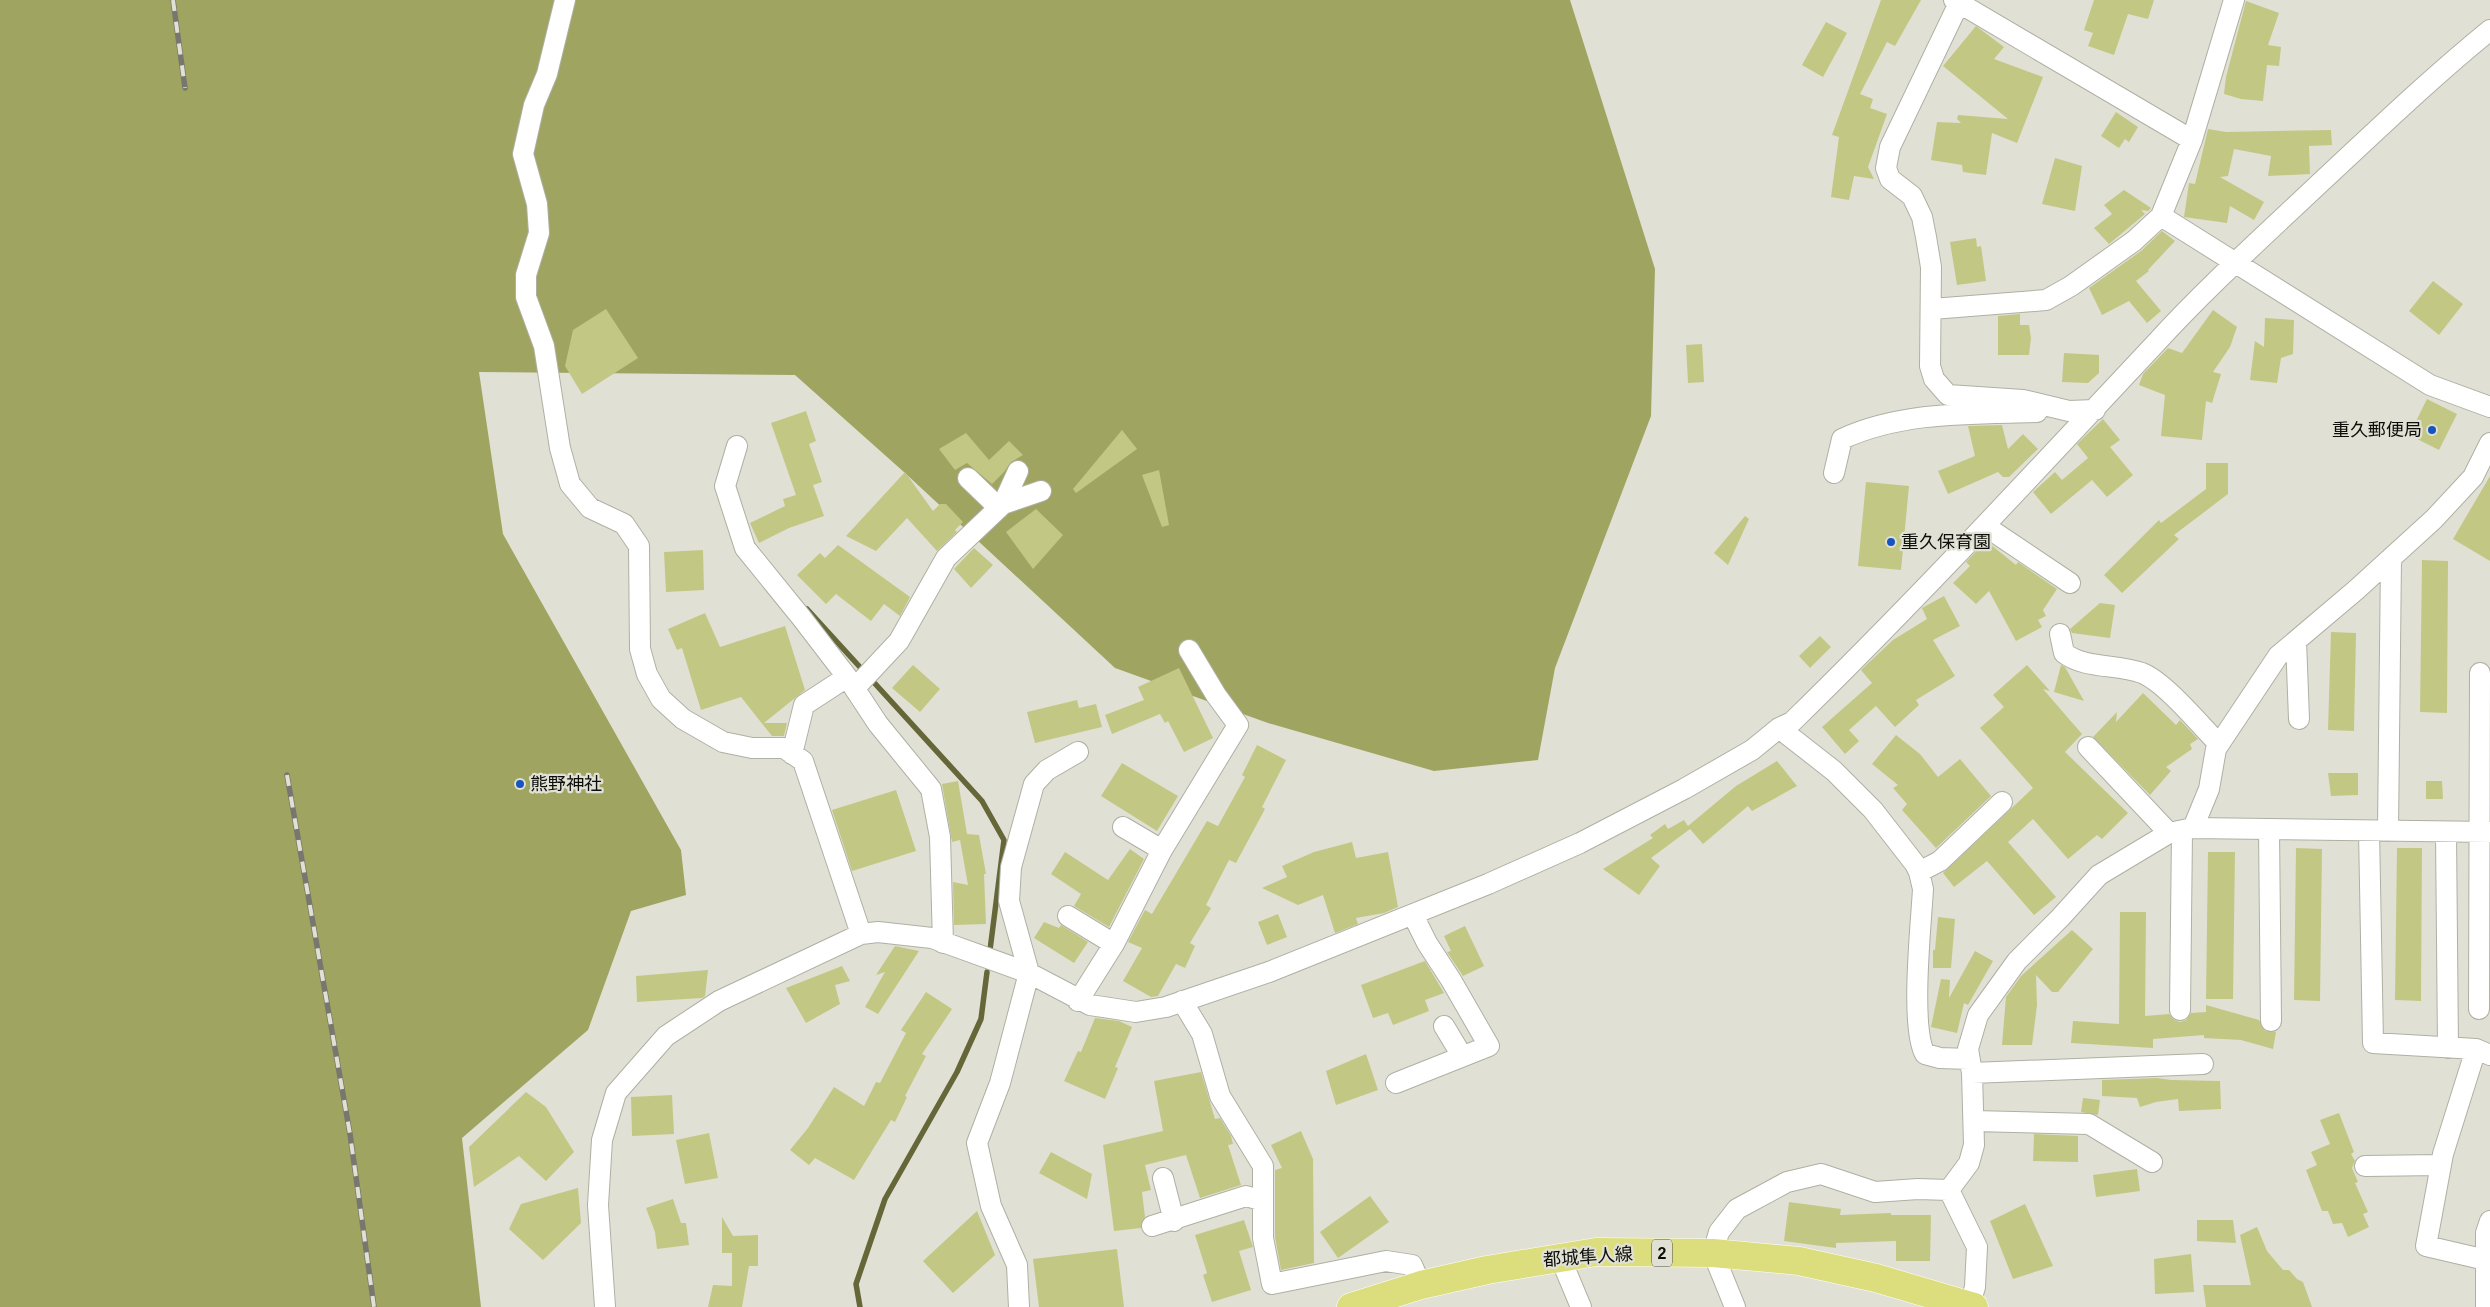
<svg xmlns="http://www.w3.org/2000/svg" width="2490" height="1307" font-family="Arial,'Noto Sans JP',sans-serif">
<rect width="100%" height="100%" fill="#e0e1d4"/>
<path fill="#a0a461" d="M0,0H1570L1655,269L1651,416L1555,668L1538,760L1434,771L1268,723L1115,668L905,473L795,375L479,372L503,534L681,850L686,895L631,911L588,1030L462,1138L481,1307H0Z"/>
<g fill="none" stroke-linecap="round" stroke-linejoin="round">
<path stroke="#656739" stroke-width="5.5" d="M807,609L982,801L1004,840L990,950
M860,1307L856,1284L885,1199L957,1072L981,1019L987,972"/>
</g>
<path fill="#c3c784" d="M1881,0H1921L1895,46L1887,42L1860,94L1873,99L1870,108L1887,114L1868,167L1874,179L1854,176L1849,200L1831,197L1839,137L1832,135Z
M2094,0H2154L2148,19L2128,14L2114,55L2088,46L2093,33L2084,30Z
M2246,1L2279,13L2268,45L2281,47L2279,66L2267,65L2263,101L2241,99L2224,94L2226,77Z
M1826,22L1847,33L1823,77L1802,65Z
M1976,26L2004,47L1994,59L2043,77L2017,143L1992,133L1986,175L1963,172L1962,165L1931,160L1937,122L1961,123L1957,119L1958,115L2008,119L1943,66Z
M2116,112L2138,127L2129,142L2125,139L2119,148L2101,136Z
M2208,129L2226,132L2331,130L2332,145L2309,146L2310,174L2268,176L2271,156L2234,149L2228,176L2220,177L2264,202L2254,220L2230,206L2227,223L2184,217L2189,183L2195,184Z
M2055,158L2082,166L2075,211L2042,204Z
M2124,190L2151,208L2148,211L2141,210L2145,214L2109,244L2094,228L2112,214L2104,205Z
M2162,231L2175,241L2148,270L2149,271L2136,281L2161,311L2147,323L2129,301L2102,315L2089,288L2141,251Z
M1976,238L1977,247L1981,246L1986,281L1957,285L1950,242Z
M2433,281L2463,304L2439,335L2409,311Z
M606,309L638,358L582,394L565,366L573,330Z
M2213,310L2237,327L2230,347L2213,372L2221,374L2212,403L2206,401L2202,440L2161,436L2165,395L2139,385L2143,374L2168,348L2182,353Z
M2020,314V325H2029L2031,338L2029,355H1998V316Z
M2265,318L2294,320L2293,354L2281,358L2277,383L2250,380L2255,341L2264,347Z
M1702,344L1704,382L1688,383L1686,345Z
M2064,353L2099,355V373L2088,383L2062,382Z
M2427,399L2457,414L2439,450L2409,435Z
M806,411L816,441L809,444L822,482L813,485L824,516L789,528L759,543L750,523L785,506L783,499L796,495L771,423Z
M2103,419L2120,440L2110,447L2133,475L2107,497L2092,480L2051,514L2033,492L2055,472L2062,480L2088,458L2077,444Z
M2002,425L2008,449L2023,434L2038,449L2009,477H2003L1998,472L1948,494L1938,471L1975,456L1968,426Z
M1122,430L1137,449L1076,493L1073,489Z
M966,433L989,460L1009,441L1023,455L1011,462L1004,472L992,484L967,463L955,470L939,449Z
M2206,463H2228V494L2174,535L2179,539L2122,593L2104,575L2159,520L2161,523L2206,489Z
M1159,470L1169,525L1162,527L1142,475Z
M905,472L933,511L940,504H946L963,522L955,530L957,532L937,551L907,518L876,551L846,536Z
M2490,476V561L2453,539Z
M1866,482L1909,486L1901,570L1858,566Z
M1036,509L1063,535L1033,569L1006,532Z
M1745,516L1749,519L1728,565L1714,553Z
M1986,541L2016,565L2018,562L2057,589L2043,610L2046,616L2038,620L2042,627L2016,641L1989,591L1976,604L1953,583L1970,566L1966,562Z
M838,545L910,597L900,616L884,604L871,621L836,594L826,604L797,575L820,553L825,558Z
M974,548L993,565L971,588L954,569Z
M703,550L704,590L666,592L664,552Z
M2422,560L2448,561L2447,713L2420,712Z
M1944,596L1960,626L1933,640L1955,676L1916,700L1919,705L1895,727L1876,706L1849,730L1859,741L1845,754L1822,727L1872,683L1861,670L1893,640L1927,619L1922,608Z
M2100,603L2115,605L2110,638L2072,633L2070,629Z
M705,613L720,647L785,626L805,690L764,723H787L784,736H772L741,697L701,710L682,648L677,650L668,629Z
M2331,632L2356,633L2354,731L2328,730Z
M1820,636L1831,647L1810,668L1799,656Z
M913,665L940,689L920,712L892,688Z
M2027,665L2050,691L2043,689L2082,734L2065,752L2128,813L2102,839L2097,835L2068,859L2033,819L2008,842L2056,897L2034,915L1987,861L1954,887L1943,873L2033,788L1980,728L2004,707L1993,695Z
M2061,665L2065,667L2084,701L2054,692Z
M1179,668L1213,738L1184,752L1168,721L1165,723L1160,714L1112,734L1105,715L1144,700L1138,687Z
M2143,693L2176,725L2180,720L2198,739L2190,744L2192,749L2166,767L2171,771L2150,795L2093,737L2117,712L2116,722Z
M1077,700L1079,708L1096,704L1102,727L1035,743L1027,712Z
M1896,735L1920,754L1938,777L1960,759L1991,796L1936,848L1902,810L1907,804L1893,788L1898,785L1872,764Z
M1257,745L1286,760L1262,807L1265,809L1236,863L1229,860L1206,905L1211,908L1190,943L1195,946L1185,968L1176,964L1158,996L1151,997L1123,981L1142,948L1128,942L1145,910L1152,914L1207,821L1218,826L1245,777L1242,775Z
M1777,761L1797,786L1752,811L1748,806L1703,844L1690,829L1651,858L1660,866L1639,895L1603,869L1653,838L1650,835L1665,824L1668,829L1684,820L1688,826L1736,786Z
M1122,763L1178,796L1157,831L1101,796Z
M2328,773H2358V795L2331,796Z
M958,781L967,834L979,835L986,874H984L986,924L954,925L953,882L968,885L960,840L952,842L942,784Z
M2426,781H2442L2443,799H2426Z
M896,790L916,851L852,871L832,810Z
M1352,842L1356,858L1388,852L1398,907L1384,913L1356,918L1358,924L1335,933L1323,895L1298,905L1262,888L1287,877L1282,866L1314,852Z
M2296,848L2322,849L2320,1001L2294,1000Z
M2397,848H2422L2421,1001L2395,1000Z
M1130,849L1144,859L1109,927L1074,906L1081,894L1051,874L1065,852L1108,880Z
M2208,852H2235L2233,999H2206Z
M2120,912H2146L2145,1016L2169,1014L2174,1020L2180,1022L2186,1020L2191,1013L2206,1012V1005L2259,1020L2265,1031L2276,1032L2273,1049L2241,1040L2204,1038V1035L2153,1039V1048L2071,1043L2073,1021L2119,1024Z
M1278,914L1287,937L1267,945L1258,922Z
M1938,917L1955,919L1951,968H1933V950H1935Z
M1044,922L1059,928L1061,925L1088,942L1074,963L1034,938Z
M1465,926L1484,966L1463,976L1447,952L1451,951L1444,936Z
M2072,930L2093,949L2058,992H2052L2036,975L2037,1005L2032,1045H2002L2006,997L2021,976Z
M895,946L919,951L878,1014L865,1007L885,972L876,975Z
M1975,951L1993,961L1968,1005L1964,1003L1957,1033L1931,1027L1941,979L1950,980L1949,998Z
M1425,961L1444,993L1425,1000L1429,1011L1393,1025L1388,1013L1373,1018L1361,985Z
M842,966L850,981L835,985L840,1004L806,1023L786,988Z
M708,970L705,996L702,998L637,1002L636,976Z
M926,992L952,1009L922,1054L926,1056L905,1096L907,1097L895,1122L891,1120L854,1180L815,1158L809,1165L790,1150L808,1128L834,1087L864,1106L876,1082L880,1083L906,1033L901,1030Z
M1095,1018L1119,1021L1132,1027L1115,1067L1118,1068L1105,1099L1064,1081L1078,1051L1081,1052Z
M1366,1054L1378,1090L1336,1105L1326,1071Z
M1201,1072L1215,1119L1220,1118L1231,1136L1233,1144L1228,1145L1241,1185L1200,1198L1186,1155L1145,1165L1151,1190L1142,1192L1145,1217L1141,1228L1114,1231L1103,1145L1163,1131L1154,1081Z
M2157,1078L2171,1080L2220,1081L2221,1109L2179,1111L2178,1099L2156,1102L2140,1107L2137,1098L2102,1096V1080Z
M526,1092L546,1107L574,1152L546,1181L519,1156L474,1187L469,1147Z
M672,1095L674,1134L632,1136L631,1097Z
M2083,1098L2100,1100L2098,1115L2081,1112Z
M2339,1113L2354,1152L2351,1154L2355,1161L2352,1168L2358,1182L2355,1183L2368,1212L2363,1214L2369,1227L2348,1237L2342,1223L2333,1224L2328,1211H2322L2306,1170L2317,1165L2311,1152L2330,1144L2320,1120Z
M1301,1131L1313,1159L1314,1263L1281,1270L1275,1237V1170L1282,1168L1271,1145Z
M709,1133L718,1178L685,1184L676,1140Z
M2034,1134L2078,1136V1162L2033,1161Z
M1051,1152L1092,1174L1087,1199L1039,1173Z
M2137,1169L2140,1191L2096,1197L2093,1175Z
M578,1188L581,1223L543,1260L509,1229L521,1204Z
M1370,1196L1389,1222L1338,1258L1320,1232Z
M673,1199L681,1223H686L689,1245L657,1249L655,1232L646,1208Z
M1789,1202L1841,1209L1840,1215L1891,1213V1215H1931L1930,1261H1896V1241L1836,1243V1248L1784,1241Z
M2025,1204L2053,1266L2013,1279L1990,1221Z
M977,1211L995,1255L953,1293L923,1261Z
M722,1217L733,1236L758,1235V1266H749L742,1307H708L713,1285L732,1286V1253H722Z
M1244,1220L1253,1247L1239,1251L1251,1290L1212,1302L1203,1275L1207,1273L1195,1235Z
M2197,1220H2233L2236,1243L2197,1241Z
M2257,1227L2267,1251L2283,1270H2289L2297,1279L2303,1282L2312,1307H2206L2203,1285H2251L2240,1235Z
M1117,1249L1124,1307H1039L1033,1259Z
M2191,1254L2194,1292L2155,1294L2154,1259Z"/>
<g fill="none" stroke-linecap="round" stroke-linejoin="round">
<defs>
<path id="minor" d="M565,0L547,74L534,105L523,154L537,204L539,233L526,275V297L544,346L560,448L570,484L590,508L624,524L639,546L640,649L647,674L661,699L683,719L723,742L752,748H784L803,761L861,934
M1954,0L2192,140
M2234,0L2192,140L2161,216L2430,385L2490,407
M1959,3L1890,147L1886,168L1890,179L1912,196L1922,217L1926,237L1931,267L1930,366L1934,379L1948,395L2023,400L2069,411L2095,410
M1932,309L2046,300L2071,286L2134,241L2161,216
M737,446L725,486L745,548L801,617L847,677L878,724L931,789L940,837L943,943
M1834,473L1842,439C1903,411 1971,414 2037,412
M968,478L999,508
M1003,504L1018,471
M1985,526L2070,583
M2060,634L2064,653C2085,669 2117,664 2142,673C2165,682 2201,726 2219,744
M2296,641L2299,719
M855,688L899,641L946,558L1003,504L1041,491
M1779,728L1834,771L1873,810L1915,864L1919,872L1923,889C1921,925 1910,1027 1925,1054L1940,1058L1969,1059
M2088,747L2169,833
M792,754L804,705L847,677
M1123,827L1162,850
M2193,828L2490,832
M2269,830L2271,1021
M2369,831L2373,1043L2476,1049L2490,1055
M2388,831L2391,558
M2446,832L2448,1048
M1919,872L1940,861L2002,802
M1068,916L1114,944
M1078,1001L1114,944L1162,850L1238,725L1216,695L1189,650
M1182,1001L1202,1034L1220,1096L1263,1166V1238L1272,1284L1386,1261L1412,1265L1421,1285
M2479,1009L2480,673
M2180,1010L2182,832
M1444,1026L1462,1056
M2476,1049L2443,1154L2426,1246L2486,1260
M1972,1073L2203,1064
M1396,1083L1489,1046L1451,980L1427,943L1413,915
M1974,1121L2089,1124L2152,1162
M2365,1166L2440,1165
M1163,1178L1174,1221
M1949,1190L1977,1247L1975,1287L1969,1307
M1152,1226L1246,1196L1263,1201
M1560,1257L1581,1307
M605,1307L598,1205L602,1140L616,1093L666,1036L719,1001L861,934L878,932L932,938L1029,973L1090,1005L1136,1012L1166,1007L1269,972L1488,884L1580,843L1684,789L1752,750L1779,728L1792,722C1917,600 2035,472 2155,344C2207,287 2265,235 2321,182C2377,130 2431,78 2490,30
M1019,1307L1017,1265L991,1206L977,1143L1000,1083L1029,973L1009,901L1011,867L1034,784L1047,770L1078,752
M1735,1307L1713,1253L1719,1232L1737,1209L1787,1182L1821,1174L1875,1192L1918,1189L1949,1190L1969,1163L1974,1145L1972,1073L1968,1049L1978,1015L2017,961L2060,918L2099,875L2169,833L2193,828L2209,789L2216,749L2278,656L2356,590L2434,519L2473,477L2490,443
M2486,1307V1233L2490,1221"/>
<path id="primary" d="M1351,1307L1421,1285L1487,1270L1596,1252L1713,1253L1799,1261L1876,1278L1974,1307"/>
</defs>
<use href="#minor" stroke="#afb0a3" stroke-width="22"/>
<use href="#primary" stroke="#fff" stroke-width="29"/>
<use href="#minor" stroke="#fff" stroke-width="20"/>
<use href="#primary" stroke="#dcde7d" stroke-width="28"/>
<defs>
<path id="rail" d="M173,0L185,88
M287,775L350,1134L374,1307"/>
</defs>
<use href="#rail" stroke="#77776f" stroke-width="5.5"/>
<use href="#rail" stroke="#e0e1d4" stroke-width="4" stroke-dasharray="11" stroke-linecap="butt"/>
</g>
<g fill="#1654bf" stroke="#e0e1d4" stroke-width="2">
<circle cx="2432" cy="430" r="5"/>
<circle cx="1891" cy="542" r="5"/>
<circle cx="520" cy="784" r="5"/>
</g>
<g text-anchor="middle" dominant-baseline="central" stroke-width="4.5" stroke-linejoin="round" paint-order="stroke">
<rect fill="#e0e1d4" stroke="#4c4d46" stroke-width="1" x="1652" y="1239.5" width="20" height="27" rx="4"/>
<g font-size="16" font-weight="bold" fill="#0d0d09">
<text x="1662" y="1253">2</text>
</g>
<g font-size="18" fill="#0d0d09" stroke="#e0e1d4" text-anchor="start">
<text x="2422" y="430" text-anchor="end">重久郵便局</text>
<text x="1901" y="542">重久保育園</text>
<text x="530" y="784">熊野神社</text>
</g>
<g font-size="18" fill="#0d0d09" stroke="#e0e1d4">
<text transform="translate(1588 1257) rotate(-4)">都城隼人線</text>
</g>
</g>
</svg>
